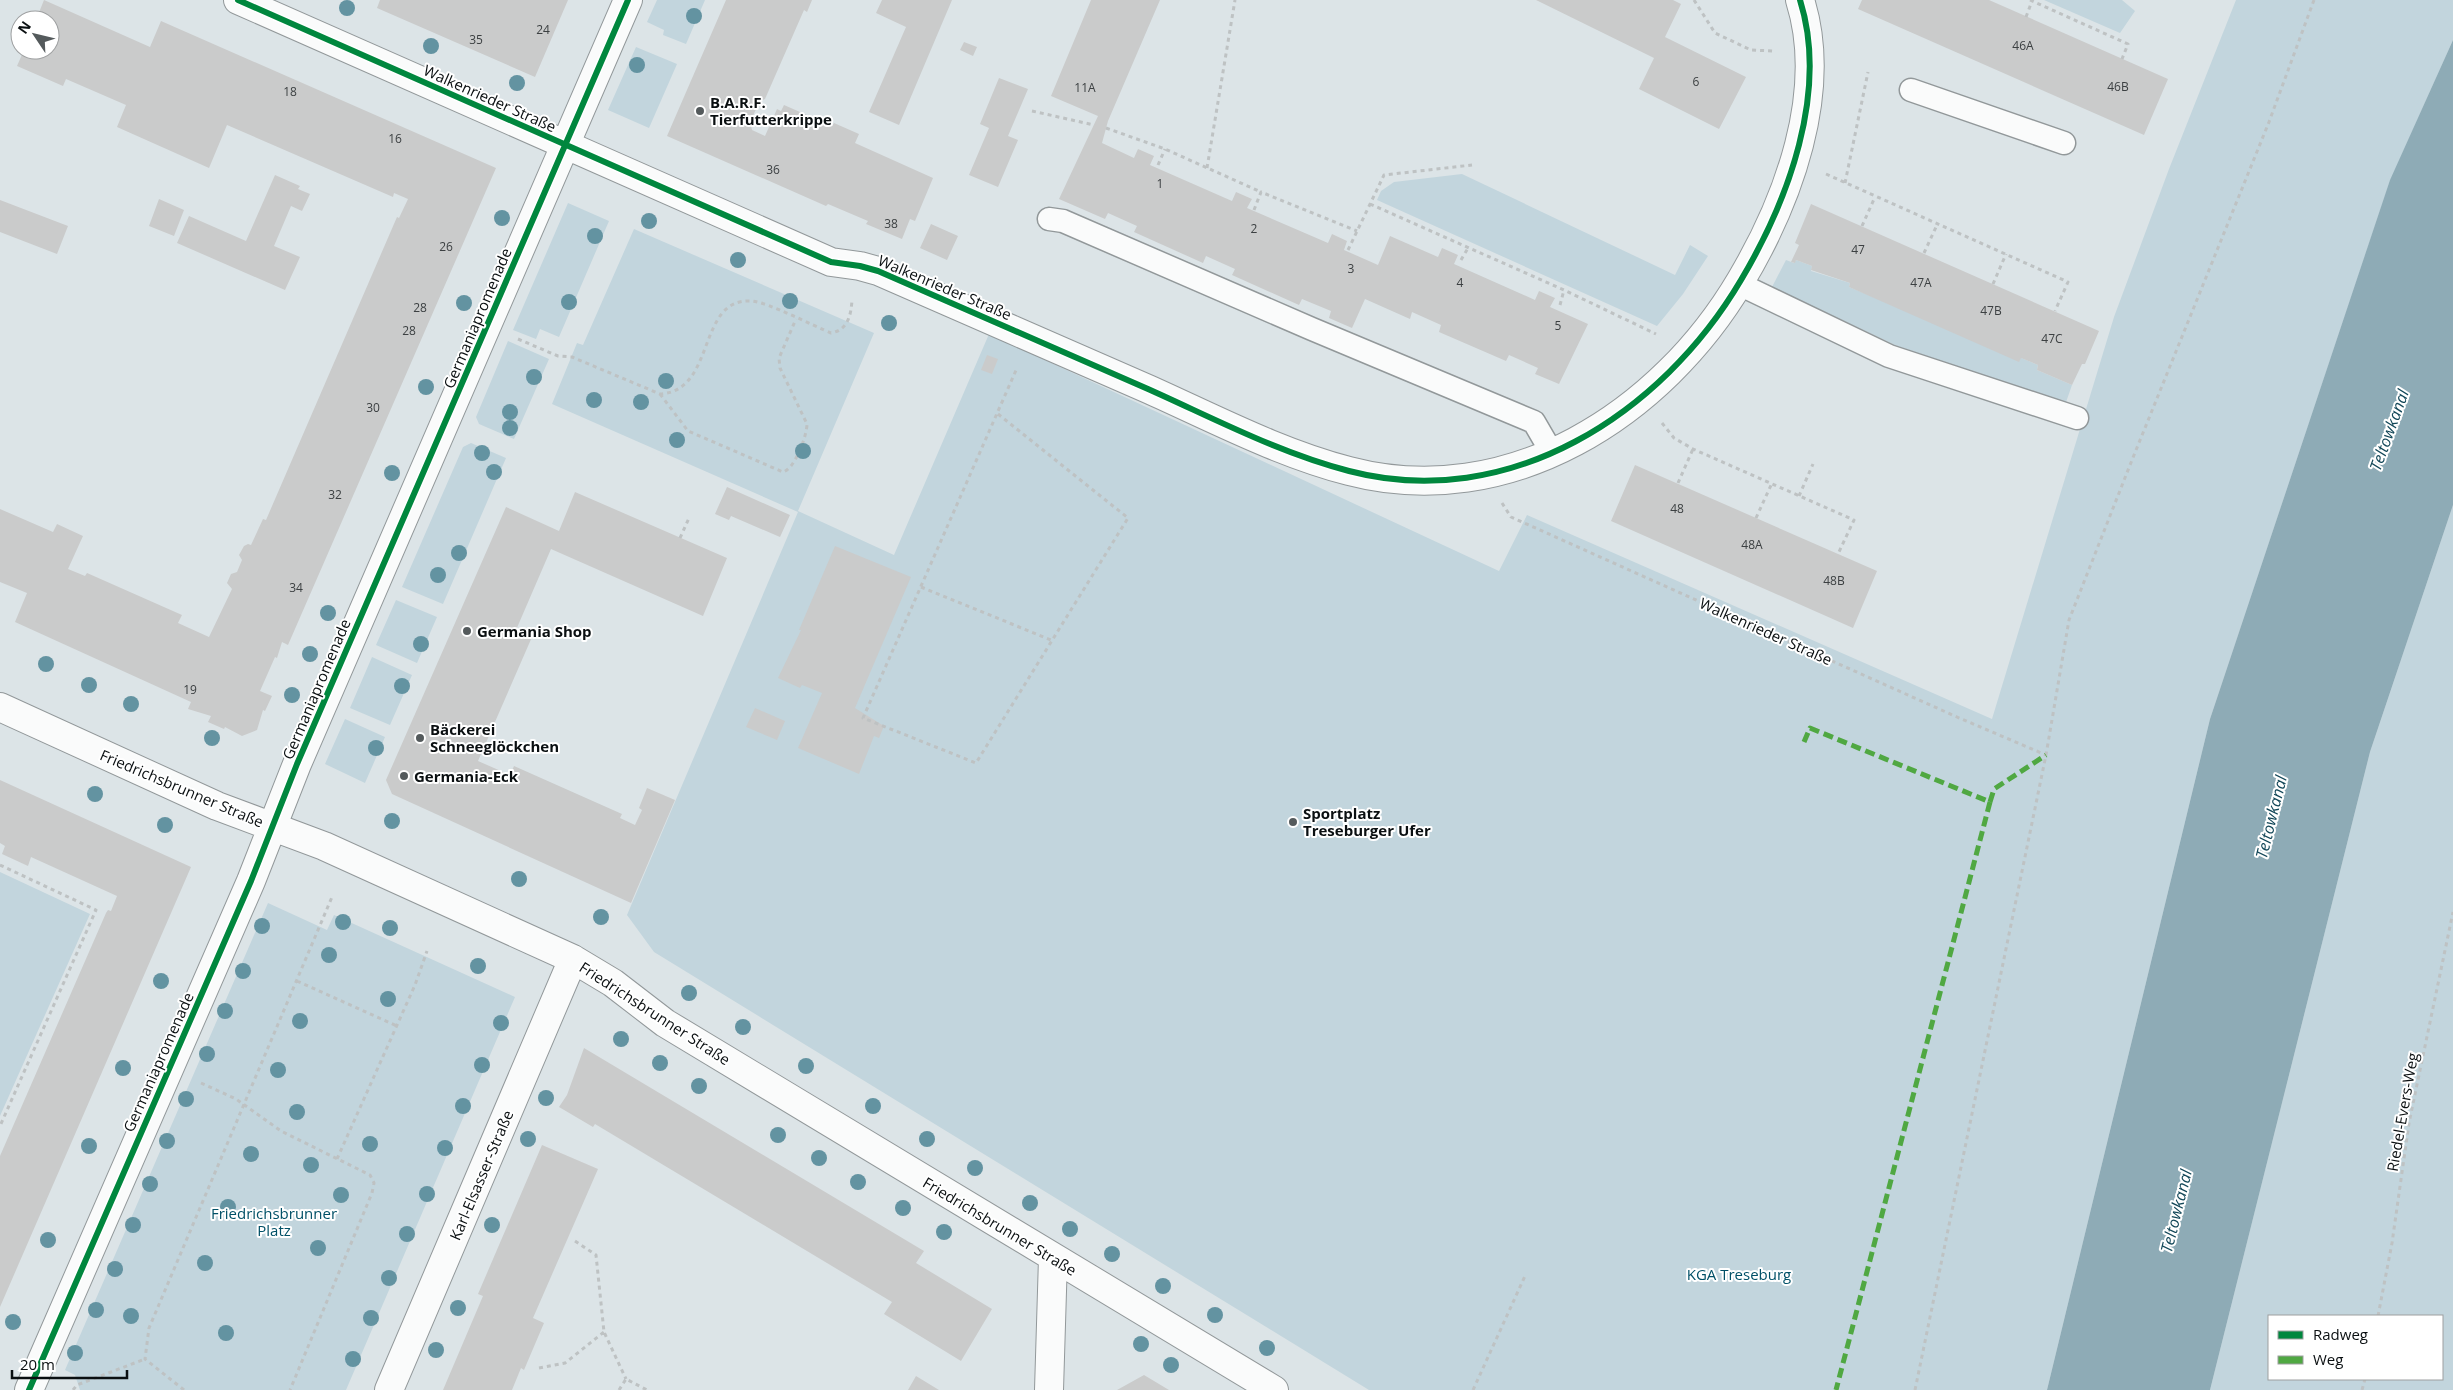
<svg xmlns="http://www.w3.org/2000/svg" width="2453" height="1390" font-family="'Open Sans',sans-serif">
<rect width="100%" height="100%" fill="#dce4e7"/>
<path fill="#c2d5dd" fill-rule="evenodd" d="M657,0H705L686,44L663,35L664,30L647,22Z
M2044,0H2122L2135,11L2120,33Z
M2236,0H2453V40L2390,181L2210,719L2047,1390H1369L654,952L627,915L798,512L552,404L577,343L583,345L634,229L874,333L798,511L894,555L989,334L1499,571L1527,515L1992,719L2114,317L2169,169Z
M636,47L677,64L649,128L608,110Z
M1462,174L1675,275L1690,245L1708,256L1683,294L1657,326L1377,200L1381,191L1394,182Z
M568,203L609,221L559,337L540,329L536,339L513,330Z
M1786,260L1794,263L1796,260L1812,266L1811,271L1850,283L1849,287L2038,365L2037,370L2072,385L2065,405L1895,345L1772,287Z
M508,341L549,359L514,439L479,424L476,417Z
M471,443L506,458L443,604L402,587L463,447Z
M2453,505V1390H2210L2370,752ZM2269,1316H2442V1379H2269Z
M396,600L437,617L417,663L376,645Z
M372,657L412,675L390,725L350,708Z
M345,719L385,737L365,783L325,764Z
M0,872L90,914L0,1116Z
M268,903L327,930L334,915L515,997L346,1390H80L75,1375L65,1370Z"/>
<path fill="#8eabb6" d="M2453,40V505L2370,752L2210,1390H2047L2210,719L2390,180Z"/>
<path fill="#cacbcb" d="M44,0L150,47L161,21L496,168L288,645L282,642L277,658L275,657L260,691L272,696L265,711L263,710L257,730L242,736L225,727L224,729L208,722L211,716L188,709L191,702L15,622L27,593L0,582V509L53,532L57,524L83,536L68,569L85,576L87,573L182,615L178,623L209,637L232,589L227,583L231,574L237,572L242,560L239,555L244,546L248,544L251,545L263,519L266,520L397,217L399,218L408,199L394,193L393,197L227,125L209,168L117,127L126,105L66,79L63,86L17,66L24,50H50V20H36Z
M380,0H568L535,77L377,8Z
M726,0H812L807,12L804,10L765,99L760,101L750,122L752,130L765,136L777,109L781,111L784,105L832,126L834,123L859,134L855,143L933,178L915,221L910,219L902,239L866,224L868,221L828,204L826,206L667,136Z
M882,0H952L899,125L869,112L906,27L876,13Z
M1091,0H1160L1108,121L1102,143L1134,158L1138,149L1154,156L1150,165L1232,201L1236,192L1252,199L1247,208L1328,243L1332,234L1347,241L1344,250L1378,265L1390,236L1438,257L1442,248L1458,255L1454,264L1535,300L1539,291L1555,298L1550,307L1588,324L1559,384L1535,374L1538,368L1509,355L1506,361L1439,332L1441,325L1412,312L1410,319L1365,299L1352,328L1329,318L1331,311L1302,299L1299,305L1232,275L1235,269L1206,256L1203,263L1134,232L1137,226L1108,213L1105,219L1059,199L1098,116L1051,96Z
M1536,0H1673L1681,4L1665,37L1746,77L1719,129L1639,89L1654,58Z
M1862,0H1989L2168,79L2144,135L1858,9Z
M964,42L977,47L973,56L960,50Z
M999,78L1028,89L1008,136L1018,140L998,187L969,175L989,128L980,124Z
M275,175L300,186L298,189L310,194L302,211L291,206L274,246L300,257L285,290L177,243L189,216L246,241Z
M159,199L184,210L174,236L149,226Z
M0,200L68,226L57,254L0,232Z
M1811,204L2099,331L2085,364H2082L2072,385L2037,370L2038,365L2021,358L2019,362L1849,287L1850,283L1811,270L1812,266L1796,260L1795,263L1791,262L1799,245L1795,243Z
M931,224L958,236L947,260L920,248Z
M987,355L998,359L992,374L981,370Z
M1635,465L1877,571L1853,628L1611,521Z
M727,487L790,515L780,537L731,516L729,520L715,514Z
M575,492L727,558L703,616L551,549L516,630L532,637L478,761L510,775L514,766L622,814L620,818L635,825L642,810L639,808L647,788L675,800L631,903L392,794L386,780L506,507L559,531Z
M835,546L911,577L855,708L884,726L879,738L874,736L859,774L798,748L822,693L802,685L800,688L778,678L801,630H799Z
M755,708L785,721L777,740L746,727Z
M0,780L191,867L0,1307V1156L106,913L108,910L111,911L117,896L31,857L28,866L2,854L5,846L0,843Z
M584,1048L924,1251L916,1263L992,1309L961,1361L884,1314L892,1302L595,1124L593,1127L559,1107L567,1095Z
M542,1145L598,1169L533,1318L544,1323L524,1370L521,1368L512,1390H443L483,1296L478,1294Z
M1144,1375L1169,1390H1117Z
M916,1376L939,1390H908Z"/>
<g fill="none" stroke-linecap="round" stroke-linejoin="round">
<defs>
<path id="service" d="M1911,90L2064,143
M1049,219L1063,221L1312,329L1534,422L1552,453
M1739,284L1889,356L2077,418"/>
<path id="minor" d="M238,0L831,262L860,266L878,271C968,310 1058,350 1148,389C1213,418 1279,453 1349,471C1509,513 1662,414 1741,280C1788,201 1829,92 1800,0
M0,707L217,806L324,846L573,959L613,983L665,1023L1274,1390
M29,1390L251,881L297,764L628,0
M389,1390L573,959
M1049,1390L1053,1258"/>
</defs>
<use href="#service" stroke="#92989a" stroke-width="25"/>
<use href="#minor" stroke="#92989a" stroke-width="30"/>
<path stroke="#bec2c3" stroke-width="3" stroke-dasharray="4 4" stroke-linecap="butt" d="M1694,0L1715,33L1751,50L1774,51
M2030,0L2128,44L2122,59
M2026,17L2032,1
M1032,111L1094,125
M1106,128L1165,149L1261,192
M1158,165L1165,149
M1207,168L1235,0
M1826,174L2068,282L2055,311
M1845,183L1868,72
M1370,204L1564,290L1656,334
M1254,210L1261,192L1357,231
M1862,226L1875,197
M1348,250L1384,175L1472,165
M1924,253L1937,225
M1461,260L1468,248
M1993,284L2006,254
M1560,305L1564,290
M518,339L558,356L572,357L660,394C717,391 696,297 752,301C767,302 814,326 831,333C848,330 851,315 852,300
M660,394L688,431L783,472C795,469 807,435 807,424L780,368L779,358L796,319
M998,414L1128,518L976,763L863,718L1017,368
M1662,423L1674,438L1693,449L1854,520L1838,554
M1678,483L1693,449
M1799,496L1813,464
M1502,503L1511,517L1957,717L2046,755
M1756,518L1772,483
M680,538L689,518
M921,587L1051,640
M0,865L96,910L0,1126
M297,981L397,1026
M201,1083L236,1099L281,1131L370,1175L374,1183L372,1193L290,1390
M337,1159L415,985L427,951
M575,1241L596,1255L604,1332L626,1379
M2378,1316L2392,1243L2409,1123L2453,912
M539,1368L565,1363L604,1332
M73,1390L77,1385L145,1359
M184,1390L145,1359L149,1328L332,897
M619,1390L626,1379L647,1390
M1473,1390L1525,1276
M1915,1390L2046,755L2069,620L2132,460L2269,122L2314,0
M2362,1390L2365,1379"/>
<use href="#service" stroke="#fafbfb" stroke-width="22"/>
<use href="#minor" stroke="#fafbfb" stroke-width="28"/>
<path stroke="#50a842" stroke-width="5" stroke-dasharray="10 5" stroke-linecap="butt" d="M1804,742L1810,728L1990,802L1836,1390
M1990,802L1994,789L2046,755"/>
<defs>
<path id="cycleway" d="M238,0L831,262L860,266L878,271C968,310 1058,350 1148,389C1213,418 1279,453 1349,471C1509,513 1662,414 1741,280C1788,201 1829,92 1800,0
M29,1390L251,881L297,764L628,0"/>
</defs>
<use href="#cycleway" stroke="#fff" stroke-width="9"/>
<use href="#cycleway" stroke="#00873e" stroke-width="6"/>
</g>
<g fill="#6393a1">
<circle cx="347" cy="8" r="8"/>
<circle cx="694" cy="16" r="8"/>
<circle cx="431" cy="46" r="8"/>
<circle cx="637" cy="65" r="8"/>
<circle cx="517" cy="83" r="8"/>
<circle cx="502" cy="218" r="8"/>
<circle cx="649" cy="221" r="8"/>
<circle cx="595" cy="236" r="8"/>
<circle cx="738" cy="260" r="8"/>
<circle cx="790" cy="301" r="8"/>
<circle cx="569" cy="302" r="8"/>
<circle cx="464" cy="303" r="8"/>
<circle cx="889" cy="323" r="8"/>
<circle cx="534" cy="377" r="8"/>
<circle cx="666" cy="381" r="8"/>
<circle cx="426" cy="387" r="8"/>
<circle cx="594" cy="400" r="8"/>
<circle cx="641" cy="402" r="8"/>
<circle cx="510" cy="412" r="8"/>
<circle cx="510" cy="428" r="8"/>
<circle cx="677" cy="440" r="8"/>
<circle cx="803" cy="451" r="8"/>
<circle cx="482" cy="453" r="8"/>
<circle cx="494" cy="472" r="8"/>
<circle cx="392" cy="473" r="8"/>
<circle cx="459" cy="553" r="8"/>
<circle cx="438" cy="575" r="8"/>
<circle cx="328" cy="613" r="8"/>
<circle cx="421" cy="644" r="8"/>
<circle cx="310" cy="654" r="8"/>
<circle cx="46" cy="664" r="8"/>
<circle cx="89" cy="685" r="8"/>
<circle cx="402" cy="686" r="8"/>
<circle cx="292" cy="695" r="8"/>
<circle cx="131" cy="704" r="8"/>
<circle cx="212" cy="738" r="8"/>
<circle cx="376" cy="748" r="8"/>
<circle cx="95" cy="794" r="8"/>
<circle cx="392" cy="821" r="8"/>
<circle cx="165" cy="825" r="8"/>
<circle cx="519" cy="879" r="8"/>
<circle cx="601" cy="917" r="8"/>
<circle cx="343" cy="922" r="8"/>
<circle cx="262" cy="926" r="8"/>
<circle cx="390" cy="928" r="8"/>
<circle cx="329" cy="955" r="8"/>
<circle cx="478" cy="966" r="8"/>
<circle cx="243" cy="971" r="8"/>
<circle cx="161" cy="981" r="8"/>
<circle cx="689" cy="993" r="8"/>
<circle cx="388" cy="999" r="8"/>
<circle cx="225" cy="1011" r="8"/>
<circle cx="300" cy="1021" r="8"/>
<circle cx="501" cy="1023" r="8"/>
<circle cx="743" cy="1027" r="8"/>
<circle cx="621" cy="1039" r="8"/>
<circle cx="207" cy="1054" r="8"/>
<circle cx="660" cy="1063" r="8"/>
<circle cx="482" cy="1065" r="8"/>
<circle cx="806" cy="1066" r="8"/>
<circle cx="123" cy="1068" r="8"/>
<circle cx="278" cy="1070" r="8"/>
<circle cx="699" cy="1086" r="8"/>
<circle cx="546" cy="1098" r="8"/>
<circle cx="186" cy="1099" r="8"/>
<circle cx="463" cy="1106" r="8"/>
<circle cx="873" cy="1106" r="8"/>
<circle cx="297" cy="1112" r="8"/>
<circle cx="778" cy="1135" r="8"/>
<circle cx="528" cy="1139" r="8"/>
<circle cx="927" cy="1139" r="8"/>
<circle cx="167" cy="1141" r="8"/>
<circle cx="370" cy="1144" r="8"/>
<circle cx="89" cy="1146" r="8"/>
<circle cx="445" cy="1148" r="8"/>
<circle cx="251" cy="1154" r="8"/>
<circle cx="819" cy="1158" r="8"/>
<circle cx="311" cy="1165" r="8"/>
<circle cx="975" cy="1168" r="8"/>
<circle cx="858" cy="1182" r="8"/>
<circle cx="150" cy="1184" r="8"/>
<circle cx="427" cy="1194" r="8"/>
<circle cx="341" cy="1195" r="8"/>
<circle cx="1030" cy="1203" r="8"/>
<circle cx="228" cy="1207" r="8"/>
<circle cx="903" cy="1208" r="8"/>
<circle cx="133" cy="1225" r="8"/>
<circle cx="492" cy="1225" r="8"/>
<circle cx="1070" cy="1229" r="8"/>
<circle cx="944" cy="1232" r="8"/>
<circle cx="407" cy="1234" r="8"/>
<circle cx="48" cy="1240" r="8"/>
<circle cx="318" cy="1248" r="8"/>
<circle cx="1112" cy="1254" r="8"/>
<circle cx="205" cy="1263" r="8"/>
<circle cx="115" cy="1269" r="8"/>
<circle cx="389" cy="1278" r="8"/>
<circle cx="1163" cy="1286" r="8"/>
<circle cx="458" cy="1308" r="8"/>
<circle cx="96" cy="1310" r="8"/>
<circle cx="1215" cy="1315" r="8"/>
<circle cx="131" cy="1316" r="8"/>
<circle cx="371" cy="1318" r="8"/>
<circle cx="13" cy="1322" r="8"/>
<circle cx="226" cy="1333" r="8"/>
<circle cx="1141" cy="1344" r="8"/>
<circle cx="1267" cy="1348" r="8"/>
<circle cx="436" cy="1350" r="8"/>
<circle cx="75" cy="1353" r="8"/>
<circle cx="353" cy="1359" r="8"/>
<circle cx="1171" cy="1365" r="8"/>
</g>
<g fill="#545a5c" stroke="#fff" stroke-width="2">
<circle cx="700" cy="111" r="5"/>
<circle cx="467" cy="631" r="5"/>
<circle cx="420" cy="738" r="5"/>
<circle cx="404" cy="776" r="5"/>
<circle cx="1293" cy="822" r="5"/>
</g>
<g text-anchor="middle" dominant-baseline="central" stroke-width="4" stroke-linejoin="round" paint-order="stroke">
<g font-size="12" fill="#3c4042">
<text x="543" y="29">24</text>
<text x="476" y="39">35</text>
<text x="2023" y="45">46A</text>
<text x="1696" y="81">6</text>
<text x="2118" y="86">46B</text>
<text x="1085" y="87">11A</text>
<text x="290" y="91">18</text>
<text x="395" y="138">16</text>
<text x="773" y="169">36</text>
<text x="1160" y="183">1</text>
<text x="891" y="223">38</text>
<text x="1254" y="228">2</text>
<text x="446" y="246">26</text>
<text x="1858" y="249">47</text>
<text x="1351" y="268">3</text>
<text x="1460" y="282">4</text>
<text x="1921" y="282">47A</text>
<text x="420" y="307">28</text>
<text x="1991" y="310">47B</text>
<text x="1558" y="325">5</text>
<text x="409" y="330">28</text>
<text x="2052" y="338">47C</text>
<text x="373" y="407">30</text>
<text x="335" y="494">32</text>
<text x="1677" y="508">48</text>
<text x="1752" y="544">48A</text>
<text x="1834" y="580">48B</text>
<text x="296" y="587">34</text>
<text x="190" y="689">19</text>
</g>
<g font-size="15" fill="#0a0f11" stroke="#fff">
<text transform="translate(490 98) rotate(24)">Walkenrieder Straße</text>
<text transform="translate(945 287) rotate(23)">Walkenrieder Straße</text>
<text transform="translate(477 318) rotate(-67)">Germaniapromenade</text>
<text transform="translate(1766 631) rotate(24)">Walkenrieder Straße</text>
<text transform="translate(316 689) rotate(-67)">Germaniapromenade</text>
<text transform="translate(182 788) rotate(23)">Friedrichsbrunner Straße</text>
<text transform="translate(655 1013) rotate(33)">Friedrichsbrunner Straße</text>
<text transform="translate(158 1062) rotate(-66)">Germaniapromenade</text>
<text transform="translate(2402 1112) rotate(-80)">Riedel-Evers-Weg</text>
<text transform="translate(481 1175) rotate(-67)">Karl-Elsasser-Straße</text>
<text transform="translate(1000 1226) rotate(31)">Friedrichsbrunner Straße</text>
</g>
<g font-size="15" font-weight="bold" fill="#0a0f11" stroke="#fff" text-anchor="start">
<text x="710" y="102">B.A.R.F.<tspan x="710" dy="17">Tierfutterkrippe</tspan></text>
<text x="477" y="631">Germania Shop</text>
<text x="430" y="729">Bäckerei<tspan x="430" dy="17">Schneeglöckchen</tspan></text>
<text x="414" y="776">Germania-Eck</text>
<text x="1303" y="813">Sportplatz<tspan x="1303" dy="17">Treseburger Ufer</tspan></text>
</g>
<g font-size="15" fill="#005067" stroke="#fff">
<text x="274" y="1213">Friedrichsbrunner<tspan x="274" dy="17">Platz</tspan></text>
<text x="1739" y="1274">KGA Treseburg</text>
</g>
<g font-size="16" font-style="italic" fill="#124758" stroke="#fff">
<text transform="translate(2389 430) rotate(-70)">Teltowkanal</text>
<text transform="translate(2271 817) rotate(-76)">Teltowkanal</text>
<text transform="translate(2176 1211) rotate(-76)">Teltowkanal</text>
</g>
</g>
<rect x="2268" y="1315" width="175" height="65" fill="#ffffff" stroke="#9d9fa0"/>
<rect x="2278" y="1331" width="25" height="8" fill="#00873e" stroke="#9d9fa0"/>
<text x="2313" y="1340" font-size="15" fill="#0a0f11">Radweg</text>
<rect x="2278" y="1356" width="25" height="8" fill="#50a842" stroke="#9d9fa0"/>
<text x="2313" y="1365" font-size="15" fill="#0a0f11">Weg</text>
<g transform="translate(35 35) rotate(305)"><circle r="24" fill="#ffffff" stroke="#9d9fa0"/>
<path d="M0-4L9 19L0 12L-9 19Z" fill="#545a5c"/>
<text y="-8" font-size="14" font-weight="bold" text-anchor="middle" fill="#0a0f11">N</text>
</g>
<path d="M12 1370v8h115v-8" fill="none" stroke="#0a0f11" stroke-width="2.5"/>
<text x="20" y="1370" font-size="15" fill="#0a0f11" stroke="#ffffff" stroke-width="4" paint-order="stroke">20 m</text>
</svg>
